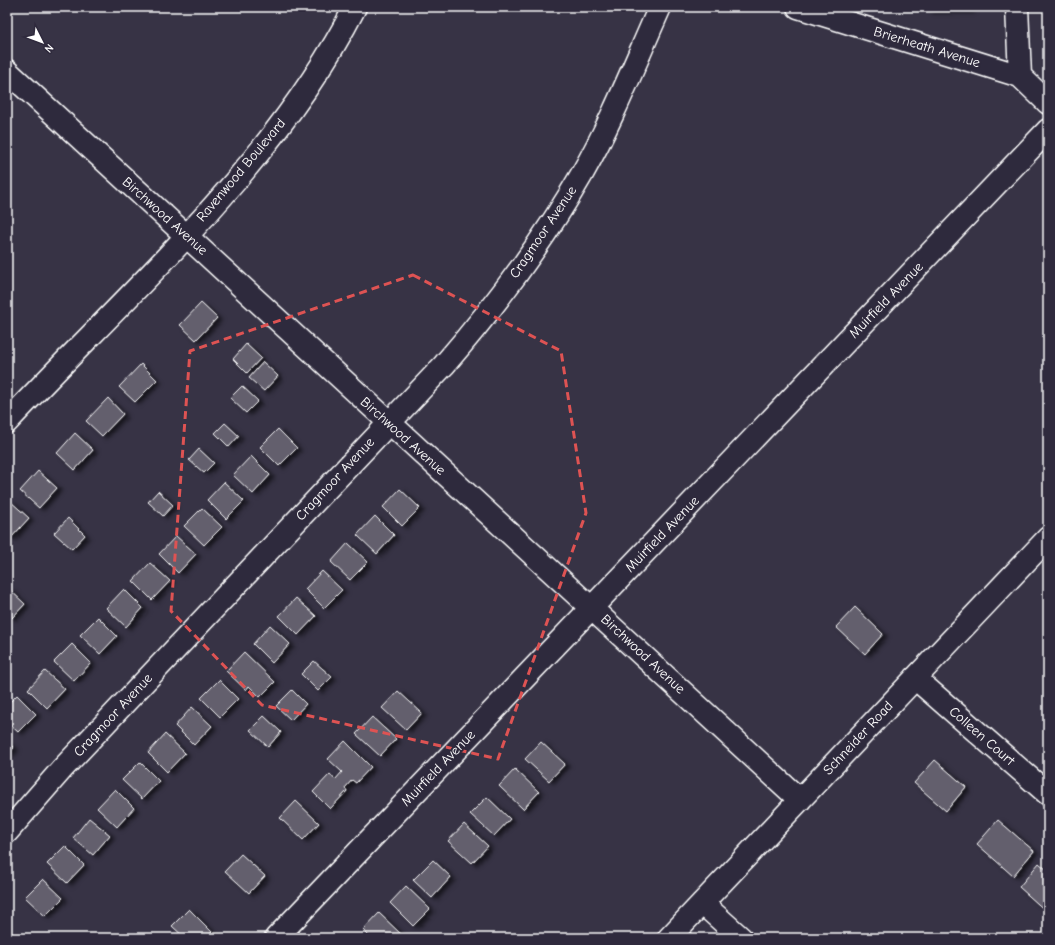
<svg xmlns="http://www.w3.org/2000/svg" width="1055" height="945" font-family="'Comic Neue',sans-serif">
<defs>
<filter id="shadow"><feDropShadow dx="4.5" dy="2.5" stdDeviation="2" flood-color="#0009"/></filter>
</defs>
<rect width="100%" height="100%" fill="#373345"/>
<filter id="ink" filterUnits="userSpaceOnUse"><feTurbulence type="fractalNoise" baseFrequency=".025" numOctaves="2"/><feDisplacementMap in="SourceGraphic" scale="8" xChannelSelector="R" yChannelSelector="G"/><feConvolveMatrix kernelMatrix="1 2 1 2 8 2 1 2 1" color-interpolation-filters="sRGB"/></filter>
<g filter="url(#ink)">
<path fill="#635f6d" stroke="#fff" filter="url(#shadow)" d="M928,7H970V10H928Z
M201,303L217,318L196,340L180,325Z
M246,344L261,358L247,373L233,359Z
M263,362L278,376L264,391L249,378Z
M141,364L157,380L135,402L119,387Z
M242,386L258,401L246,413L230,398Z
M108,398L123,414L102,436L86,421Z
M225,423L239,436L229,447L215,433Z
M278,429L297,448L279,466L260,447Z
M75,433L93,450L75,470L57,453Z
M199,449L214,463L204,473L189,460Z
M251,456L270,475L253,494L233,475Z
M38,471L57,488L39,508L20,491Z
M224,482L244,501L226,519L207,500Z
M400,489L420,508L402,526L383,507Z
M158,491L173,505L163,516L148,502Z
M10,501L29,518L11,538L7,535V504Z
M202,508L222,527L204,545L184,526Z
M375,516L394,535L377,554L357,535Z
M68,518L85,535L72,549L54,533Z
M176,536L196,554L178,573L159,554Z
M348,543L368,562L350,580L331,562Z
M150,563L170,581L152,600L133,581Z
M322,571L342,590L324,608L305,589Z
M8,588L25,604L12,618L7,614Z
M124,589L143,608L126,627L106,608Z
M296,598L316,616L298,635L279,616Z
M855,607L883,634L865,654L836,627Z
M98,617L117,636L100,654L80,635Z
M270,625L290,644L272,663L253,644Z
M72,644L91,663L74,681L54,662Z
M244,652L275,682L260,697L249,686L246,690L226,671Z
M314,661L332,677L318,691L301,674Z
M45,671L65,689L47,708L28,689Z
M219,680L238,699L220,717L201,698Z
M292,690L306,704L291,720L276,706Z
M398,691L422,713L406,730L382,708Z
M17,695L36,714L18,732L7,722V705Z
M192,707L212,726L194,745L175,726Z
M264,716L281,732L268,747L250,730Z
M372,717L396,739L380,756L356,734Z
M165,734L185,753L167,772L148,753Z
M345,741L371,767L356,783L352,780L345,788L347,791L330,809L313,792L330,774L335,780L342,772L328,759Z
M7,742L14,748L7,755Z
M541,742L565,764L549,781L525,759Z
M935,760L966,787L946,811L914,783Z
M140,762L159,781L142,799L122,780Z
M515,769L539,792L523,809L499,786Z
M115,789L134,808L117,827L97,808Z
M487,797L510,819L494,836L470,814Z
M296,801L319,823L303,840L280,818Z
M89,818L110,835L93,855L73,838Z
M998,820L1034,851L1013,876L977,844Z
M464,824L488,846L472,863L448,841Z
M65,846L84,865L67,883L47,864Z
M241,854L265,876L249,893L225,871Z
M433,860L451,877L432,898L413,880Z
M1039,863L1048,871V913L1019,887Z
M43,879L63,898L45,916L25,897Z
M406,886L430,909L413,926L390,903Z
M189,909L212,932L206,938H185L172,926Z
M379,913L403,936L401,938H371L363,930Z"/>
<g fill="none" stroke-linecap="round" stroke-linejoin="round">
<defs>
<path id="minor" d="M798,7L1020,76L1048,103
M1017,7L1020,76
M7,71L800,800
M7,422C128,293 274,166 355,7
M915,678L1048,794
M7,832L63,768L444,365C495,306 543,242 582,174C612,121 635,63 660,7
M702,903L741,938
M276,938L1048,130
M669,938L1048,538"/>
</defs>
<use href="#minor" stroke="#fff" stroke-width="25"/>
<use href="#minor" stroke="#2f2a3d" stroke-width="22"/>
</g>
</g>
<path fill="none" stroke="#de5353" stroke-width="3" stroke-dasharray="8 5" stroke-linejoin="round" d="M413,275L561,351L586,513L498,759L262,705L171,611L190,351Z"/>
<g text-anchor="middle" dominant-baseline="central" stroke-width="4" stroke-linejoin="round" paint-order="stroke">
<g font-size="14" fill="#fff" stroke="#2f2a3d">
<text transform="translate(927 47) rotate(17)">Brierheath Avenue</text>
<text transform="translate(241 170) rotate(-50)">Ravenwood Boulevard</text>
<text transform="translate(165 216) rotate(42)">Birchwood Avenue</text>
<text transform="translate(543 232) rotate(-56)">Cragmoor Avenue</text>
<text transform="translate(886 300) rotate(-46)">Muirfield Avenue</text>
<text transform="translate(403 436) rotate(42)">Birchwood Avenue</text>
<text transform="translate(335 479) rotate(-47)">Cragmoor Avenue</text>
<text transform="translate(662 534) rotate(-46)">Muirfield Avenue</text>
<text transform="translate(643 654) rotate(43)">Birchwood Avenue</text>
<text transform="translate(113 715) rotate(-47)">Cragmoor Avenue</text>
<text transform="translate(982 736) rotate(41)">Colleen Court</text>
<text transform="translate(858 738) rotate(-47)">Schneider Road</text>
<text transform="translate(438 768) rotate(-46)">Muirfield Avenue</text>
</g>
</g>
<rect width="1055" height="945" fill="none" stroke="#2f2a3d" stroke-width="24"/>
<rect x="12" y="12" width="1031" height="921" fill="none" stroke="#fff" stroke-width="1.5" filter="url(#ink)"/>
<g transform="translate(42 42) rotate(132)" stroke="#2f2a3d" stroke-width="3" paint-order="stroke">
<path d="M0-3L7 15L0 10L-7 15Z" fill="#ffffff"/>
<text y="-6" font-size="11" font-weight="bold" text-anchor="middle" fill="#ffffff">N</text>
</g>
</svg>
